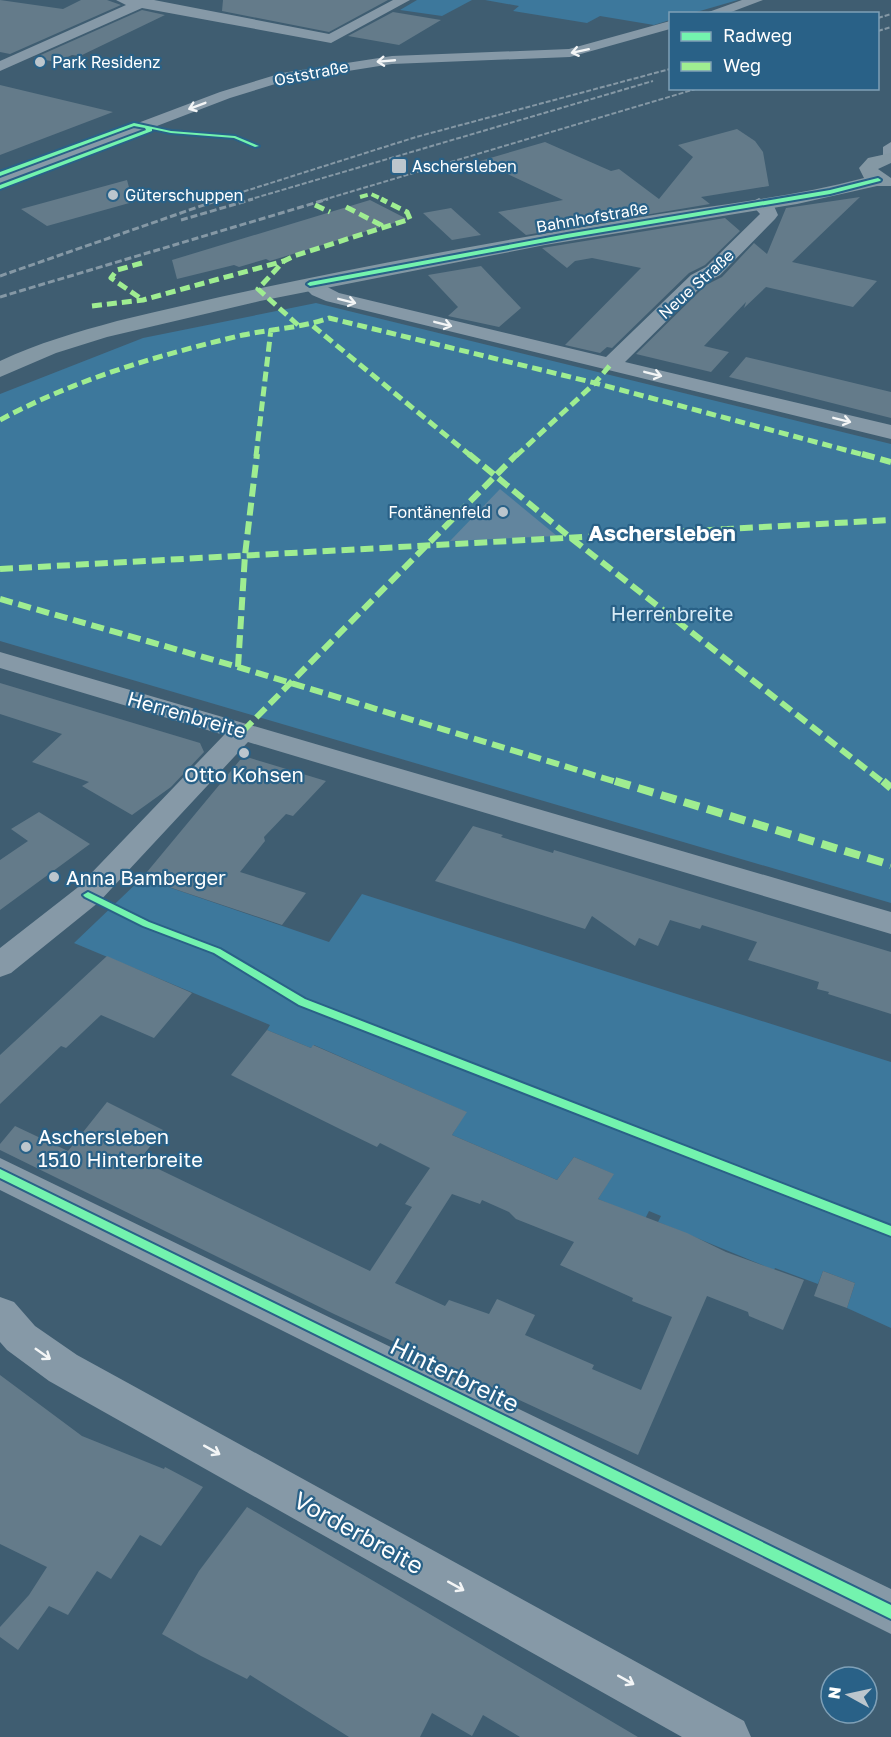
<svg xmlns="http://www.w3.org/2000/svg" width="891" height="1737" font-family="'Golos Text',sans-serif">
<rect width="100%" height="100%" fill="#3f5d71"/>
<path fill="#3d789c" d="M417,0H472L442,16L400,10Z
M485,0H738L693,13L670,14V20L654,25L600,16L587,23L513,11L519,6Z
M316,303L891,444V903L0,641V394L143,338Z
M142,878L329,942L362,894L891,1062V1328L847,1308L855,1283L823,1271L818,1284L775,1268L774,1270L658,1222L661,1216L649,1211L645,1219L598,1199L613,1174L574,1157L557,1180L452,1135L466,1112L314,1045L311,1048L267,1030L270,1025L74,943Z"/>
<path fill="#62859e" d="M500,489L557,536L450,541Z"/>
<path fill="#647b8a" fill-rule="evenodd" d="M0,0L63,9L81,0H107L121,5L10,54L0,52Z
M223,0H388L329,32L222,11Z
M142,10L165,15L80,56L72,55L56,62L34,58Z
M393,12L441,20L399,45L348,36Z
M0,85L113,112L0,155Z
M737,129L755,141L763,152L769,186L701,197L710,204L526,235L498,212L563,200L480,161L545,142L611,171L619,169L659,199L693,157L678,145Z
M127,180L133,202L47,226L21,209Z
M860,197L792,262L877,281L853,307L766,287L744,308L746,302L704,346L729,352L711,372L636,354L706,285L722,277L754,243L767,254L786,208Z
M370,200L407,219L270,261L266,259L239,267L234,265L177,279L172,260Z
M451,208L481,235L452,240L423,213Z
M725,218L740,231L705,265L689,273L612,348L607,347L600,353L565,345L641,268L592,258L575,261L567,268L542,248Z
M481,266L521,308L499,327L448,316L458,307L428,275Z
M746,357L891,392V418L729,377Z
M0,683L200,743L204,752L171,787L132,815L82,786L89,782L32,762L62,734L0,714Z
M250,758L326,781L293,816L286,814L264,837L265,841L240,872L306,893L282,925L142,878L240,760Z
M39,812L90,844L0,910V860L28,841L11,829Z
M473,826L503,835L501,837L553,853L554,850L891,952V1014L828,994L829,992L817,989L819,982L748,960L757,942L702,925L700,929L670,920L658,946L639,938L635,946L592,916L585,929L435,881Z
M107,956L192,993L154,1038L101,1015L66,1048L61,1046L0,1104V1055Z
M267,1030L311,1048L313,1045L467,1112L452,1135L557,1180L574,1157L614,1174L598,1199L687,1233L726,1252L804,1280L783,1330L749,1316L748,1312L707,1296L638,1455L334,1314L0,1150V1144L15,1126L68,1151L107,1102L163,1130L141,1158L147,1161L146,1163L370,1271L412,1207L405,1204L430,1168L380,1143L377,1147L344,1131L231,1075ZM452,1194L480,1204L482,1200L509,1212L516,1219L574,1242L560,1265L633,1298L632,1301L672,1317L641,1390L592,1369L594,1365L525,1335L535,1315L497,1299L489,1314L449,1300L445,1306L395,1283Z
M823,1271L855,1283L847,1308L814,1296Z
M0,1375L82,1436L164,1469L165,1467L203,1487L161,1546L140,1535L111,1579L97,1571L68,1615L49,1606L18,1650L0,1637V1627L29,1595L47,1567L0,1544Z
M247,1507L389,1590L638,1737H520L483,1715L472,1736L432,1713L420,1737H349L250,1675L247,1679L201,1656L162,1634L199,1571Z"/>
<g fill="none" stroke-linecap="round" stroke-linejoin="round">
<path fill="#8699a7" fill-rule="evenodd" d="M116,0H154L329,34L393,0H410L331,43L142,8L0,71V61L126,5Z
M742,0H763L726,14H703Z
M670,21V29L570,57L392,64L285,81L230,98L0,186V175L220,92L282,73L392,56L569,49Z
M891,142V161L883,156V147Z
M759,198L774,206L778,215L775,219L720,275L705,283L625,362L891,425V439L326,301L312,295L301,284L310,278L339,293L606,357L691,275L706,267L760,214L750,203Z
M0,652L891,912V934L248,742L99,902L11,973L0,977V948L77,888L224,735L0,668Z
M0,1158L891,1589V1634L0,1190Z
M0,1297L14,1302L35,1326L77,1355L744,1721L751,1737H682L49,1381L7,1350L0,1342Z"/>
<path fill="#8498a4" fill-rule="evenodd" d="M891,153V163L878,169L891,178V186H877L797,204L545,245L260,301L107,337L56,353L0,377V361C38,343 77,332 117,321C284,280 454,249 623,220C703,206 786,199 864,178L859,168L868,158Z"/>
<path stroke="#8598a5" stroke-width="2" stroke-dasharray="5 2" stroke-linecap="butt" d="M878,18L891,14
M878,31L891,27
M217,200L416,137L670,69
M248,200L653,81
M323,200L699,88"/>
<path stroke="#8598a5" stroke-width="3" stroke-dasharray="7 3" stroke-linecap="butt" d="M181,220L253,199
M0,276L221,199
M0,297L328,199"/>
<path stroke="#9fed91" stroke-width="4" stroke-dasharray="8 4" stroke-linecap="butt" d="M360,197L371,194L384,200"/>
<path stroke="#9fed91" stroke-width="5" stroke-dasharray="10 5" stroke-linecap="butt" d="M315,205L330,212
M346,207L381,225L376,227
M142,263L117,270L111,278L143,300
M92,306L143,300L284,261
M298,325L258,289L284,261L294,256L410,219L407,212L381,199
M313,326L471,456
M0,420C76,379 159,355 243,335C272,329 301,328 329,318L595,383L868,456
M256,456L271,329
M516,456L595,383L611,364"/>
<path stroke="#9fed91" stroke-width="6" stroke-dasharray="13 6" stroke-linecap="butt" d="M469,454L571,538L884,783
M862,454L891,462
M0,569L891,520
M0,599L238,667L620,783
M238,667L245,555L257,454
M243,731L517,454"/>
<path stroke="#9fed91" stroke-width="8" stroke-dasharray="16 8" stroke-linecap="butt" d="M615,781L891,865
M883,781L891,788"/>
<defs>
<path id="cycleway" d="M134,123L171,131L235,136L259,146L255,147L234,138L171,133L152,129V131L0,189V185L146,130L145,128L134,126L0,176V172Z
M878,178L881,180L880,181L830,194L567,238L310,286L307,284L310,282L567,234L830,190Z
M88,892L149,922L220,949L305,999L891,1226V1236L299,1005L214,953L143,926L85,897L83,895Z
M0,1169L891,1605V1619L0,1178Z"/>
</defs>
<use href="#cycleway" stroke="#296187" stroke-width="4"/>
<use href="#cycleway" fill="#73f3ae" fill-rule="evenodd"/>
</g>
<defs><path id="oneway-shaft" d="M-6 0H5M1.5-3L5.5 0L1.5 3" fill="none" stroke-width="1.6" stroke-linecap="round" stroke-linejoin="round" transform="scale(1.5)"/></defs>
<g stroke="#f3f5f6">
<use href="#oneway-shaft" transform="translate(580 51) rotate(168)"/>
<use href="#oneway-shaft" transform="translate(386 61) rotate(175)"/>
<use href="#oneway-shaft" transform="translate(197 106) rotate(159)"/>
<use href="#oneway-shaft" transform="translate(347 301) rotate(14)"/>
<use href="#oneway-shaft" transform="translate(443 324) rotate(14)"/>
<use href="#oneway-shaft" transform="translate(653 374) rotate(14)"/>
<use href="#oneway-shaft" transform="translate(842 420) rotate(14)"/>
<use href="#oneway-shaft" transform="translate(43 1354) rotate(35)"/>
<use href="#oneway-shaft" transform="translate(212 1450) rotate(29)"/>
<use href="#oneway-shaft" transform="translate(456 1586) rotate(29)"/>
<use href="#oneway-shaft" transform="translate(626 1680) rotate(29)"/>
</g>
<g fill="#bcc6cd" stroke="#296187" stroke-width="2">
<circle cx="40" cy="62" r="6"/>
<rect x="391" y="158" width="16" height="16" rx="3"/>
<circle cx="113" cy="195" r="6"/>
<circle cx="503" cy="512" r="6"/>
<circle cx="244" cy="753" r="6"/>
<circle cx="54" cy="877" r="6"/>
<circle cx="26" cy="1147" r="6"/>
</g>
<g text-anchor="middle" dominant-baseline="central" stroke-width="4.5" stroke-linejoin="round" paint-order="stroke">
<g font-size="16" fill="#fff" stroke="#296187" text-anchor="start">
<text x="52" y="62">Park Residenz</text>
<text x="412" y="166">Aschersleben</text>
<text x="125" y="195">Güterschuppen</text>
<text x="491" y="512" text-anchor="end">Fontänenfeld</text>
</g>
<g font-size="16" fill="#fff" stroke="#296187">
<text transform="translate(311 73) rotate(-11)">Oststraße</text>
<text transform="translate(592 217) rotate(-10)">Bahnhofstraße</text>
<text transform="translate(696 284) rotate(-42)">Neue Straße</text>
</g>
<g font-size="20" fill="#d8ebf6" stroke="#296187">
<text x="672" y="613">Herrenbreite</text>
</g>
<g font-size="20" fill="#fff" stroke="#296187">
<text transform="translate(187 714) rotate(16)">Herrenbreite</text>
</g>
<g font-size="20" fill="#fff" stroke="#296187" text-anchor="start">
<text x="244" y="774" text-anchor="middle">Otto Kohsen</text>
<text x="66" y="877">Anna Bamberger</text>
<text x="38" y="1136">Aschersleben<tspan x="38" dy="23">1510 Hinterbreite</tspan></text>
</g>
<g font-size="22" font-weight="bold" fill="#fff" stroke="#296187">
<text x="662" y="532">Aschersleben</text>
</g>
<g font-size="24" fill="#fff" stroke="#296187">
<text transform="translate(455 1374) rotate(26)">Hinterbreite</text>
<text transform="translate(359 1532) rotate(29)">Vorderbreite</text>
</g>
</g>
<rect x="669" y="12" width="210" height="78" fill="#296187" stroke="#7fa0b7" stroke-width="1.5"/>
<rect x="681" y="32" width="30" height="9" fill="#73f3ae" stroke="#7fa0b7" stroke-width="1.5"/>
<text x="723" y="42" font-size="18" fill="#ffffff">Radweg</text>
<rect x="681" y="62" width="30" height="9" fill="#9fed91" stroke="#7fa0b7" stroke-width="1.5"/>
<text x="723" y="72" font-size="18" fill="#ffffff">Weg</text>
<g transform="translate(849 1695) rotate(278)"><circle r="28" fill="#296187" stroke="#7fa0b7" stroke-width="1.5"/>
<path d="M0-4.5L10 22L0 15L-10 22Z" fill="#bcc6cd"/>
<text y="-9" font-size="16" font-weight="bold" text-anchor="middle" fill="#ffffff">N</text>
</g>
</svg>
